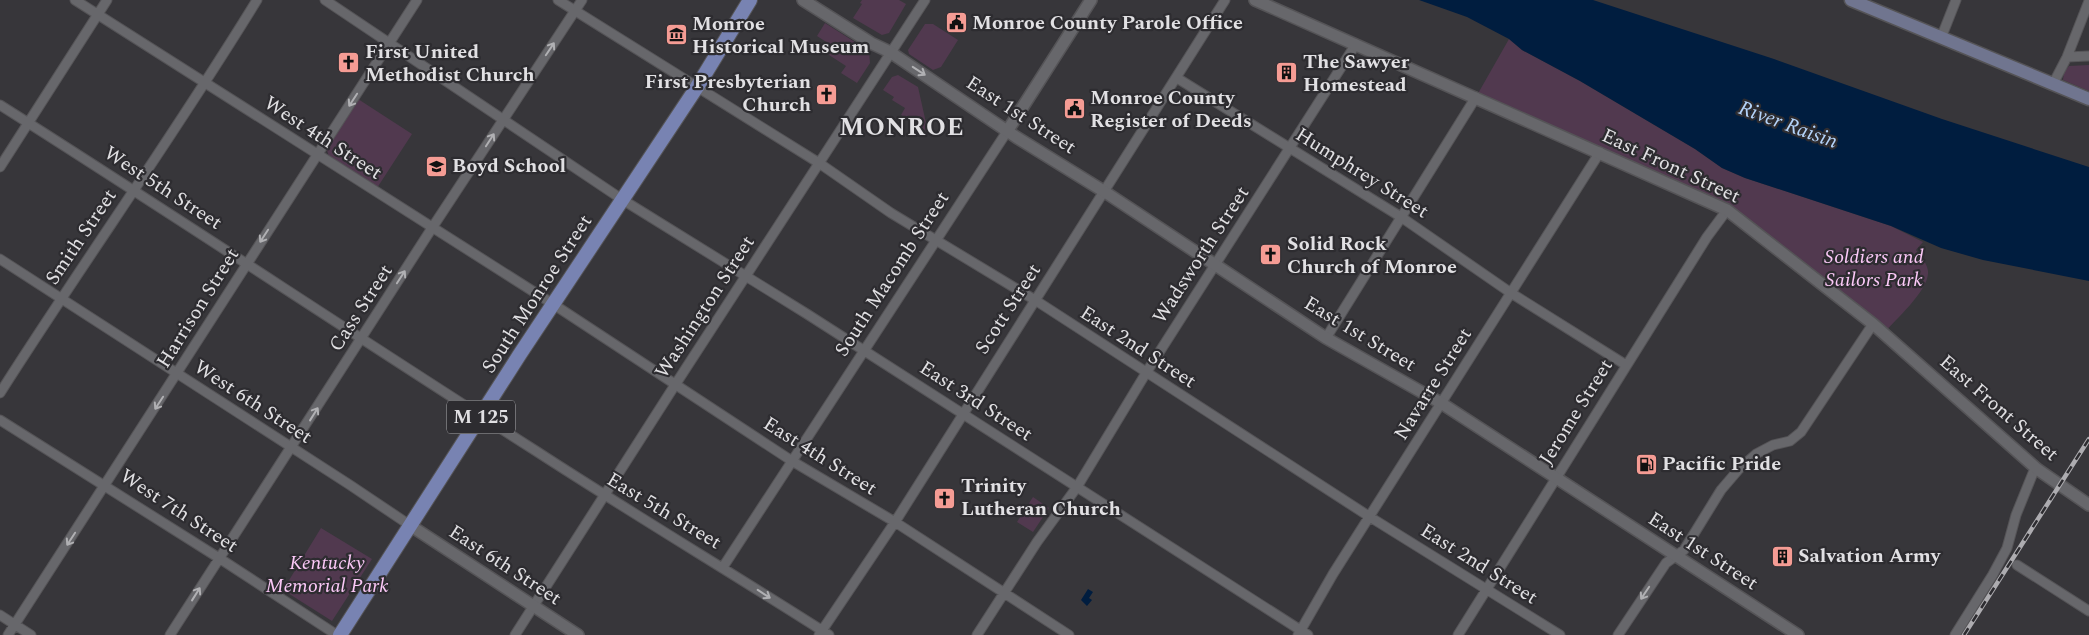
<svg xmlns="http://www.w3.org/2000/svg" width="2089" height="635" font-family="Spectral,serif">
<rect width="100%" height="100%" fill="#37363a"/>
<path fill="#51394f" d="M862,0H899L906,4L889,33L882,35L853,18L862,4L860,3Z
M825,23L869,51L870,63L857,83L841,73L846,66L829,55L834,47L817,36Z
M925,24H933L958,40L941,67L933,70L909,54L908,50Z
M1509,39L1522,50L1580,81L1695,149L1722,168L1745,178L1891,226L1923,242L1916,250C1921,257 1929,265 1928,274C1926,293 1896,319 1884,333L1727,209L1476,97Z
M2089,65V91L2063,80L2064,72L2069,66Z
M898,75L918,87L928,132L901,115L905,108L892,100L894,97L883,90L892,77Z
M358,99L412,134L377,188L329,157L327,150L328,145Z
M1033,497L1049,508L1033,532L1017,522Z
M321,528L372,559L332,621L283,590Z"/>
<path fill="#001d3f" d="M1419,0H1593L1774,59L1942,119L2089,167V281L1983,260L1941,248L1891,226L1745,178L1722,168L1695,149L1580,81L1522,50L1509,39L1467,17Z
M1088,589L1093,592L1089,598L1092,600L1087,606L1081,600Z"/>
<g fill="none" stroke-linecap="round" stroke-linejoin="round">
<defs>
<path id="minor" d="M75,0L553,304L792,461L895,522L1069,635
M325,0L623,200L807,314L1308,635
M558,0L819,163L891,213L1035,300L1370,517L1560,635
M1941,38L1956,0
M2067,57L2089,56
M1177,78L1401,217L1511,293L1626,365
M2053,84L2067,57L2089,1
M0,105C180,219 357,337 536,451C633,514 732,573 829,635
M0,167L107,0
M0,259L350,485L411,526
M1326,338L1476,97
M0,393C84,261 175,134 257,0
M0,420L219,558L337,635
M2017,565L2089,611
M723,567L1008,130
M0,615L31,635
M8,635L417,0
M170,635L432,228L582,0
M515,635L675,385L925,0
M819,635L895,522L1225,0
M977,635L1037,542L1077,487L1146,373L1356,44
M1298,635L1333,574L1600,152
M1458,635L1707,237L1727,210
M1618,635L1666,563L1684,550L1721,490L1739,469L1756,454L1773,445L1790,441L1801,432L1873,324
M1955,635L1992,576L2007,548L2016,515L2033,473L2037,469"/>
<path id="tertiary" d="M803,0L871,43L890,52L1016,137L1105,192L1326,338L1441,403L1798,635
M1255,0L1727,210L1873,324L2037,469L2089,505
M1008,130L1091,0
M411,526L578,635"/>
<path id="secondary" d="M1851,0L2089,99"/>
<path id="primary" d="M340,635L520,354L697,87L750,0"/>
</defs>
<use href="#minor" stroke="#555457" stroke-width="11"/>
<use href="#tertiary" stroke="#555457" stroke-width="14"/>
<use href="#secondary" stroke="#555457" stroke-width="15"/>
<use href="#primary" stroke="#555457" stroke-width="16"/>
<use href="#minor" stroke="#67676b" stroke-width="9"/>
<use href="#tertiary" stroke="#67676b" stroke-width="11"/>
<use href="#secondary" stroke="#70758f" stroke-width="12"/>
<use href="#primary" stroke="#7883b2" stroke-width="14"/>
<defs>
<path id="rail" d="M1964,635L2089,439"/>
</defs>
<use href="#rail" stroke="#adacb0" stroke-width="4.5"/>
<use href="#rail" stroke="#2d2c30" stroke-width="2.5" stroke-dasharray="8" stroke-linecap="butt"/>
</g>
<defs><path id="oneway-shaft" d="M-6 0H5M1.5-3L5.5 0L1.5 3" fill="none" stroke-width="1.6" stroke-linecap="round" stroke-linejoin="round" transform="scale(1.25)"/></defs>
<g stroke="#b0b0b3">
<use href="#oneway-shaft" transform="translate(550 49) rotate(-56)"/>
<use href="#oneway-shaft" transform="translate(919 71) rotate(33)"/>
<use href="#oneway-shaft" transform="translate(353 100) rotate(123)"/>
<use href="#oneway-shaft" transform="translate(490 140) rotate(-57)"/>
<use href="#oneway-shaft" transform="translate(264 236) rotate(123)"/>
<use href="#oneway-shaft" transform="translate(401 277) rotate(-57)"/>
<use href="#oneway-shaft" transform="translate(159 403) rotate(123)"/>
<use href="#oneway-shaft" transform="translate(314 414) rotate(-58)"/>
<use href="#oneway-shaft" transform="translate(71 539) rotate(123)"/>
<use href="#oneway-shaft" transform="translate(1645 593) rotate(124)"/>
<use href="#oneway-shaft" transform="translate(196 594) rotate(-58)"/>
<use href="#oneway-shaft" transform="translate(764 594) rotate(33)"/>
</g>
<defs>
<symbol id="civic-square" viewBox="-11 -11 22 22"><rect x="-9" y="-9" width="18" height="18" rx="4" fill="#f59c94" stroke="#2d2c30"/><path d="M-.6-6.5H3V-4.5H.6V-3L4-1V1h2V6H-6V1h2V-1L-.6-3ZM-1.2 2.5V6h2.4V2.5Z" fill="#111"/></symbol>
<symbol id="museum-square" viewBox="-11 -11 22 22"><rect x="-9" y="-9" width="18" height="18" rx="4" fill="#f59c94" stroke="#2d2c30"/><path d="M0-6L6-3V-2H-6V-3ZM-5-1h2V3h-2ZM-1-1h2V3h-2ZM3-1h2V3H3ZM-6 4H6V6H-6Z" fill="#111"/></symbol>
<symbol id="church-square" viewBox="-11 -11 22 22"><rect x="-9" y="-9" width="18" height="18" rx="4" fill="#f59c94" stroke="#2d2c30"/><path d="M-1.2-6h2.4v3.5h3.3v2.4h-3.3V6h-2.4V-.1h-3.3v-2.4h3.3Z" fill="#111"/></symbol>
<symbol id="building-square" viewBox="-11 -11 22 22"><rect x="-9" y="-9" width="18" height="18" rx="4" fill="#f59c94" stroke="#2d2c30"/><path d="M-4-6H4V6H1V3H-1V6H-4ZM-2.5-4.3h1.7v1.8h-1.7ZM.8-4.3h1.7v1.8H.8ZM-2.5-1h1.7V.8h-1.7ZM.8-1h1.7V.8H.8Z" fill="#111"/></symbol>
<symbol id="school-square" viewBox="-11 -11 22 22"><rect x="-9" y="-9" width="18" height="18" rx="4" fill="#f59c94" stroke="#2d2c30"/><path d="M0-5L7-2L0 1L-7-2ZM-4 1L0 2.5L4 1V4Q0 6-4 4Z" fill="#111"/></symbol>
<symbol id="fuel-square" viewBox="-11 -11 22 22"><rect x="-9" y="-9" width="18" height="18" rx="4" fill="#f59c94" stroke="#2d2c30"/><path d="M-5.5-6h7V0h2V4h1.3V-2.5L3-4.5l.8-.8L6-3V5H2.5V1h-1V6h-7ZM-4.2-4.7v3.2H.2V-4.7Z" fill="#111"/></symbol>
</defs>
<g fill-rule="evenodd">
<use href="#civic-square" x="944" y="10" width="25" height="25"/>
<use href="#museum-square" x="664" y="22" width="25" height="25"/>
<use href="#church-square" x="336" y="50" width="25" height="25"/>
<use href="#building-square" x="1274" y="60" width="25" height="25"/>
<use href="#church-square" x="814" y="82" width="25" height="25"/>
<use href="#civic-square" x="1062" y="96" width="25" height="25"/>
<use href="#school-square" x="424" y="154" width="25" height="25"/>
<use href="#church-square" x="1258" y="242" width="25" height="25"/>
<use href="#fuel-square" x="1634" y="452" width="25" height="25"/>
<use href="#church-square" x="932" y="486" width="25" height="25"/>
<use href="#building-square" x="1770" y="544" width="25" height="25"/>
</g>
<g text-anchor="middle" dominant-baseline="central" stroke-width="4.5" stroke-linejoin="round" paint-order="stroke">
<rect fill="#2d2c30" stroke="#abaaad" stroke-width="1" x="447" y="400.5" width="68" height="33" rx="4"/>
<g font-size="19" font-weight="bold" fill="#e1e0e3">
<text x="481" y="417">M 125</text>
</g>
<g font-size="20" font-weight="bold" fill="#e1e0e3" stroke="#2d2c30" text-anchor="start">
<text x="972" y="23">Monroe County Parole Office</text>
<text x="692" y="24">Monroe<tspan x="692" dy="23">Historical Museum</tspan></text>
<text x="365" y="52">First United<tspan x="365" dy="23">Methodist Church</tspan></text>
<text x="1303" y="62">The Sawyer<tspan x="1303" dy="23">Homestead</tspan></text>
<text x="811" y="82" text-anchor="end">First Presbyterian<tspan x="811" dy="23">Church</tspan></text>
<text x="1090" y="98">Monroe County<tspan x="1090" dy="23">Register of Deeds</tspan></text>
<text x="452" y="166">Boyd School</text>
<text x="1287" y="244">Solid Rock<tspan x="1287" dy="23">Church of Monroe</tspan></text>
<text x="1662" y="464">Pacific Pride</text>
<text x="961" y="486">Trinity<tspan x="961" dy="23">Lutheran Church</tspan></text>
<text x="1798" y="556">Salvation Army</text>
</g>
<g font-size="20" fill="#e1e0e3" stroke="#2d2c30">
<text transform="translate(1021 115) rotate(33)">East 1st Street</text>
<text transform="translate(323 138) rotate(33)">West 4th Street</text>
<text transform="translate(1671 166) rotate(25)">East Front Street</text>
<text transform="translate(1362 173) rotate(32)">Humphrey Street</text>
<text transform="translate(163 188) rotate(33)">West 5th Street</text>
<text transform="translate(81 237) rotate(-56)">Smith Street</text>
<text transform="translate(1201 255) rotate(-57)">Wadsworth Street</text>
<text transform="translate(892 274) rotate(-57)">South Macomb Street</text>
<text transform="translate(537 294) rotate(-57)">South Monroe Street</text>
<text transform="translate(705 307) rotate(-57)">Washington Street</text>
<text transform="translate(198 308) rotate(-58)">Harrison Street</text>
<text transform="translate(361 308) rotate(-57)">Cass Street</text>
<text transform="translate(1008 309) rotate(-57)">Scott Street</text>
<text transform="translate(1360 334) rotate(31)">East 1st Street</text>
<text transform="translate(1138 347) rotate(33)">East 2nd Street</text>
<text transform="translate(1433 384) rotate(-58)">Navarre Street</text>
<text transform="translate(976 401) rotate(33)">East 3rd Street</text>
<text transform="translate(253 402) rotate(33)">West 6th Street</text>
<text transform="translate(1999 408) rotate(41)">East Front Street</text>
<text transform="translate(1576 412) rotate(-58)">Jerome Street</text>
<text transform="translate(820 456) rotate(32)">East 4th Street</text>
<text transform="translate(179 511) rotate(33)">West 7th Street</text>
<text transform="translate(664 511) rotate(31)">East 5th Street</text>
<text transform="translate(1703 551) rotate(33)">East 1st Street</text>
<text transform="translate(1479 564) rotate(32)">East 2nd Street</text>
<text transform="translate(505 565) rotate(33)">East 6th Street</text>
</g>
<g font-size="20" font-style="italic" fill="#fcc9f8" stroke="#2d2c30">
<text x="1874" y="257">Soldiers and<tspan x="1874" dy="23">Sailors Park</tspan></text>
<text x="327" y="563">Kentucky<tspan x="327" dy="23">Memorial Park</tspan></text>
</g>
<g font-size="21" font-style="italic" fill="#b4d3f9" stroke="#2d2c30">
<text transform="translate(1788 125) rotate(20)">River Raisin</text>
</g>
<g font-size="25" font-weight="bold" letter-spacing="1" fill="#e1e0e3" stroke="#2d2c30">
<text x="902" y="128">MONROE</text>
</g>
</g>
</svg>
